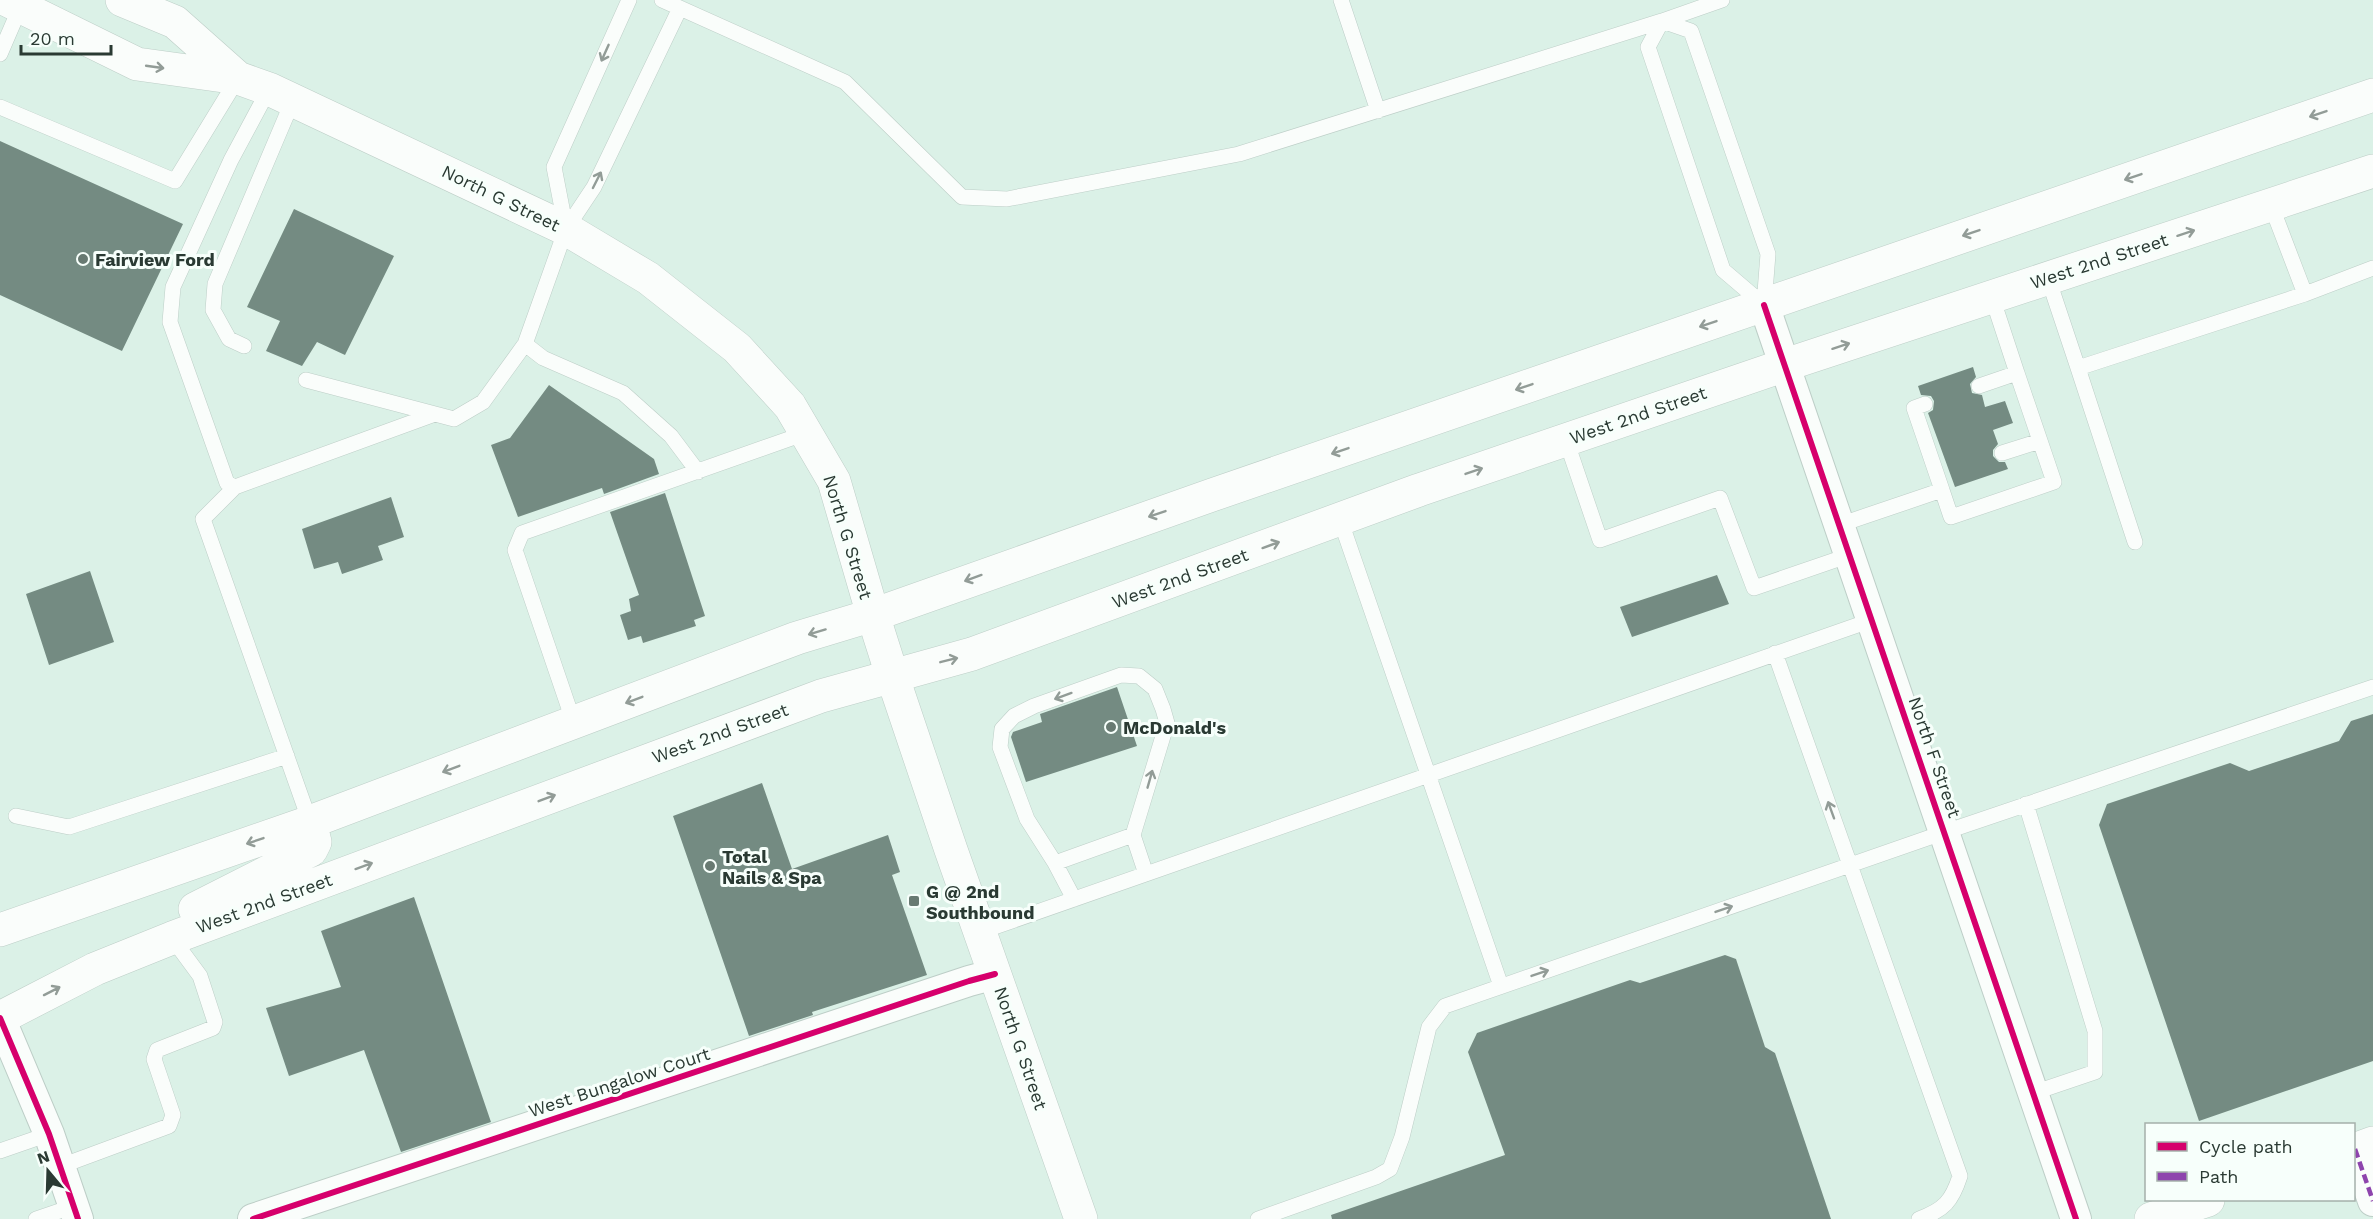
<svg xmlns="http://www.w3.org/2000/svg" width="2373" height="1219" font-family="'Work Sans',sans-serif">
<rect width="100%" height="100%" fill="#dbf1e7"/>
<path fill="#748b82" d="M0,141L183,224L122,351L0,295Z
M294,209L394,256L345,355L317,342L302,366L266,351L280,321L247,307Z
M1973,367L1976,377L1970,384L1972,393L1982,395L1985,407L2005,401L2013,423L1993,430L1998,444L1993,450V456L1999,462H2005L2008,469L1955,487L1928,413L1933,410L1934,401L1931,396L1921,395L1918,386Z
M549,385L654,459L659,474L604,494L602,488L518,517L491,445L510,438Z
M665,493L705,616L694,620L696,626L643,643L641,636L628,640L620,615L631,611L629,599L639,595L610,512Z
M391,497L404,537L378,546L383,560L342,574L338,562L314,569L302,529Z
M90,571L114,642L49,665L26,594Z
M1717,575L1729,604L1632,637L1620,607Z
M1117,687L1137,746L1026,782L1011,737L1013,732L1042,722L1040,714Z
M2373,714V1061L2199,1121L2099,825L2107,804L2230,763L2249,771L2339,741L2351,721Z
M762,783L792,869L888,835L900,872L892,875L927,975L812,1012L813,1015L749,1036L673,816Z
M414,897L491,1122L401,1152L364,1050L289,1076L266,1008L341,987L321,931Z
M1725,955L1736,959L1765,1047L1775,1053L1831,1219H1332L1331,1215L1505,1155L1468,1052L1477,1033L1630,980L1640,983Z"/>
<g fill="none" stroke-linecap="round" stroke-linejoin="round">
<defs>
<path id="service" d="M662,0L845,82L962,197L1007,199L1239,154L1662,21L1722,0
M1341,0L1378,111
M1662,21L1691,31L1768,254L1764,305L1723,270L1648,47Z
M0,54L22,3
M269,89L231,160L173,287L170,322L227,483L235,487L435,414
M0,107L175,181L238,78
M566,229L554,167L629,0
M2048,278L2078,368L2305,294L2271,205
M2305,294L2373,268
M525,344L543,358L623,393L671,436L698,472
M244,346L229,339L213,310L215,284L293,100
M2078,368L2135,542
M306,380L454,419L483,402L525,344L566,229L594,187L680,8
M1979,386L2017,373L1992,297
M1566,440L1600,540L1720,498L1754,588L1850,555
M2002,453L2040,441
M235,487L203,519L310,822
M1942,490L1951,517L2054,482L2017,373
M1340,519L1501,986
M1839,525L1942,490L1914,408L1925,404
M1775,653L1960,1176C1952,1201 1944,1210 1919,1219
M574,723L515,550L522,533L806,433
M2026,804L2095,1031V1072L2033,1093
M16,816L69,827L287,756
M1055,863L1133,835
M1074,899L1055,863L1027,819L1000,747L1002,729L1014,716L1034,706L1121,675L1139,676L1155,689L1163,709L1167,723L1133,835L1146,874
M980,932L1872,620
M0,1151L49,1134
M61,1166L169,1126L173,1115L154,1059L157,1050L213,1028L215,1022L200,976L172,938
M36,1219L74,1206
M1258,1219L1376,1177L1390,1169L1402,1137L1429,1027L1445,1006L1945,832L2373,687"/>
<path id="minor" d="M1764,305L2076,1219
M0,1018L49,1134L78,1219
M2355,1149L2373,1201
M253,1219L969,981L995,974"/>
<path id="tertiary" d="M2354,1150L2373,1143
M2151,1219L2208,1200"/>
<path id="secondary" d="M7,0L137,64L238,78L269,89L566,229L648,278L737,348L790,406L834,481L873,615L892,675L951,850L1081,1219
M122,0L175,22L238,78
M195,909L311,850L315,842L310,822
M0,930L310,822L797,638L873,615L1212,495L2373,95
M0,1018L95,969L172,938L821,696L972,654L1419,490L1785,365L2373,171"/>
</defs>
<use href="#service" stroke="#bdcec7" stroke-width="16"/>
<use href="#minor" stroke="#bdcec7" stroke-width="32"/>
<use href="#tertiary" stroke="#bdcec7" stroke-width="34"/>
<use href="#secondary" stroke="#bdcec7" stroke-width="34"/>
<use href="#service" stroke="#fafdfb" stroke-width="15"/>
<use href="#minor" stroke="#fafdfb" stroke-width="30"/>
<use href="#tertiary" stroke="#fafdfb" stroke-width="33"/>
<use href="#secondary" stroke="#fafdfb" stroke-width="33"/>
<path stroke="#8e44ad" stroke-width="4.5" stroke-dasharray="9 4.5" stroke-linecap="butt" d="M2355,1149L2373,1201"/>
<defs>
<path id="cycleway" d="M1764,305L2076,1219
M0,1018L49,1134L78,1219
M253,1219L969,981L995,974"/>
</defs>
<use href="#cycleway" stroke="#f7fffb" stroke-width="10"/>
<use href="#cycleway" stroke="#d6006c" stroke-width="6"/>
</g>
<defs><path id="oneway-shaft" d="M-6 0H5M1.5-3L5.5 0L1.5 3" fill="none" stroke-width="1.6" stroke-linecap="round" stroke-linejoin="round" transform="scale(1.5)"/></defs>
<g stroke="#929c97">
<use href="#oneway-shaft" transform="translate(605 53) rotate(114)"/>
<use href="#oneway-shaft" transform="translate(155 67) rotate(8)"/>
<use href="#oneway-shaft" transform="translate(2318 114) rotate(161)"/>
<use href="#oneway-shaft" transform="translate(2133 177) rotate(161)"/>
<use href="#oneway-shaft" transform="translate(597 180) rotate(-63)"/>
<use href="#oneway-shaft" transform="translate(1971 233) rotate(161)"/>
<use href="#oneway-shaft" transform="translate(2186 233) rotate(-18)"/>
<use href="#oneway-shaft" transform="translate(1708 324) rotate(161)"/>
<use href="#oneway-shaft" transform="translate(1841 346) rotate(-18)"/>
<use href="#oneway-shaft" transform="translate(1524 387) rotate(161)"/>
<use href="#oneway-shaft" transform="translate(1340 451) rotate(161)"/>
<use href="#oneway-shaft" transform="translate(1474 471) rotate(-19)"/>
<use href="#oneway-shaft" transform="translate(1157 514) rotate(161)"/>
<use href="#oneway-shaft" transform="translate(1271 545) rotate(-20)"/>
<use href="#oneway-shaft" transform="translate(973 578) rotate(160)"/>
<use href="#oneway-shaft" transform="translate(817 632) rotate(163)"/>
<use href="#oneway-shaft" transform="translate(949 660) rotate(-14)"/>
<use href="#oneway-shaft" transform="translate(1063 696) rotate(160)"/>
<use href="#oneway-shaft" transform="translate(634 700) rotate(159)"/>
<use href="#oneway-shaft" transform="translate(451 769) rotate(159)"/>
<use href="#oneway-shaft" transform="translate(1150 779) rotate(-74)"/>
<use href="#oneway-shaft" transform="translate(547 798) rotate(-21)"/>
<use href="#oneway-shaft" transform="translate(1831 810) rotate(-110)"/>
<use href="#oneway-shaft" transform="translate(255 841) rotate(161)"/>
<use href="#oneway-shaft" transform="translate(364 866) rotate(-20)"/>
<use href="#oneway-shaft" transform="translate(1724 909) rotate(-19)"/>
<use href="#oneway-shaft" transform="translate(1540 973) rotate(-19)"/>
<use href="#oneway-shaft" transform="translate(52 991) rotate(-27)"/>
</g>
<g fill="#687a72" stroke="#f7fffb" stroke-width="2">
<circle cx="83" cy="259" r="6"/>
<circle cx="1111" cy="727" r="6"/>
<circle cx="710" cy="866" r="6"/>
<rect x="908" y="895" width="12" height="12" rx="3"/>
</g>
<g text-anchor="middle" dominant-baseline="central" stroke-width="6" stroke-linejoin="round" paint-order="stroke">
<g font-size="18" fill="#2a3a33" stroke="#f7fffb">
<text transform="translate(501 198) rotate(26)">North G Street</text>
<text transform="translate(2099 261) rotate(-18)">West 2nd Street</text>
<text transform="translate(1638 415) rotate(-19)">West 2nd Street</text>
<text transform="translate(848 537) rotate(73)">North G Street</text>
<text transform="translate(1180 578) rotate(-20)">West 2nd Street</text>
<text transform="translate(720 733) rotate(-20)">West 2nd Street</text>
<text transform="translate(1935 757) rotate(71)">North F Street</text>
<text transform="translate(264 903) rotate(-20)">West 2nd Street</text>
<text transform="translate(1021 1048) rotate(71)">North G Street</text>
<text transform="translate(619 1082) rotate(-18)">West Bungalow Court</text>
</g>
<g font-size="18" font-weight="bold" fill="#2a3a33" stroke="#f7fffb" text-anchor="start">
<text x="95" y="259">Fairview Ford</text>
<text x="1123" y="727">McDonald's</text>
<text x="722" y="856">Total<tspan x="722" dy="21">Nails &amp; Spa</tspan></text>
<text x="926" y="891">G @ 2nd<tspan x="926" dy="21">Southbound</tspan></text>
</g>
</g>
<rect x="2145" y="1123" width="210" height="78" fill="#f7fffb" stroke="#a5b0ab" stroke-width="1.5"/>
<rect x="2157" y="1142" width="30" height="9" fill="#d6006c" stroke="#a5b0ab" stroke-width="1.5"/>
<text x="2199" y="1153" font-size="18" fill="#2a3a33">Cycle path</text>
<rect x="2157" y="1172" width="30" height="9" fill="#8e44ad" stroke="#a5b0ab" stroke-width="1.5"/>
<text x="2199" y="1183" font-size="18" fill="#2a3a33">Path</text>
<g transform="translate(48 1171) rotate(341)" stroke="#f7fffb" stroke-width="4.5" paint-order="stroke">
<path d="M0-4.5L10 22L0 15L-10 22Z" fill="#2a3a33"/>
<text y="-9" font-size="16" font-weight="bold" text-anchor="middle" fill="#2a3a33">N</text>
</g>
<path d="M21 45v9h90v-9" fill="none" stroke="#2a3a33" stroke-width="3"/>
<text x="30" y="45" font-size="18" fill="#2a3a33" stroke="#f7fffb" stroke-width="4.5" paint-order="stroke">20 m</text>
</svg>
